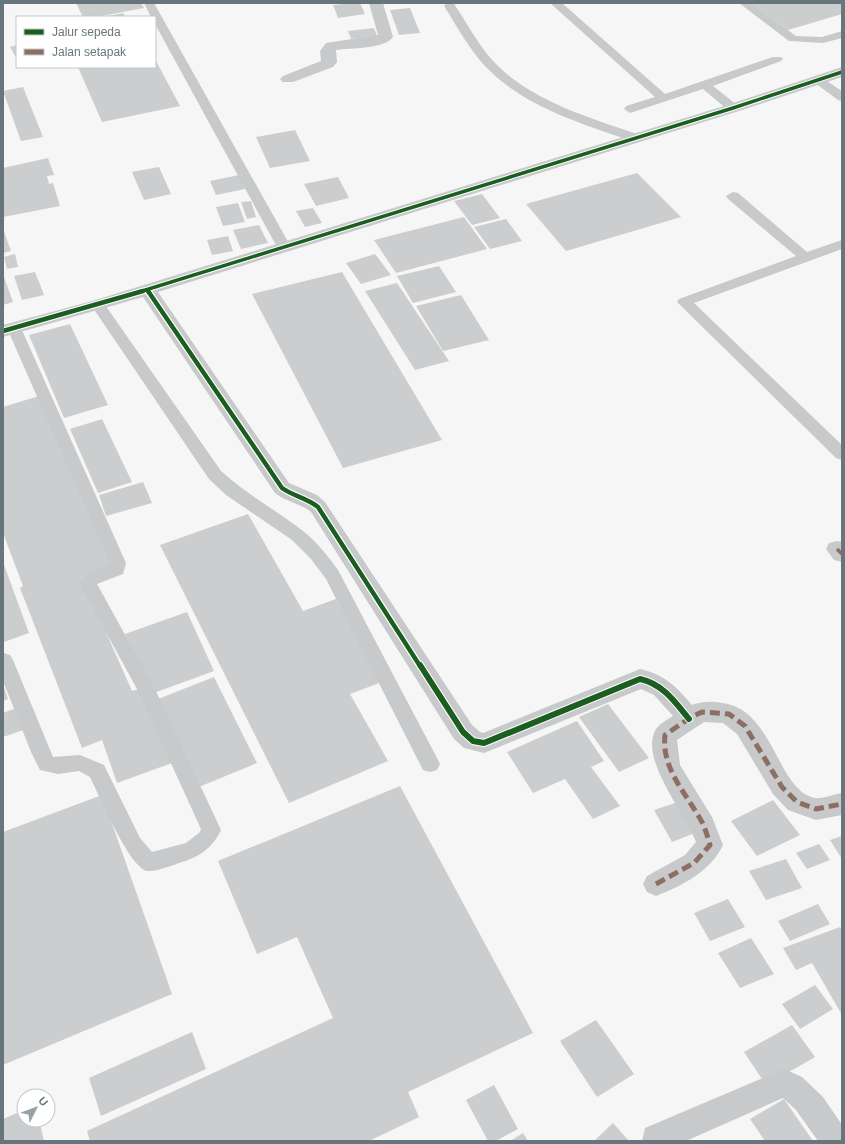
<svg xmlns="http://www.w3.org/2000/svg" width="845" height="1144" font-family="Helvetica,sans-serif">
<rect width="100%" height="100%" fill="#f6f6f6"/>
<path fill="#cccdce" d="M76,3H141L144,8L96,17H83Z
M354,3H360L365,14L338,18L333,5Z
M751,3H842V14L788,30Z
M410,8L420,33L399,35L390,10Z
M123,13L125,17H108V16Z
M374,28L377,36L351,39L348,31Z
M17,45V59L10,47Z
M155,59L180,106L102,122L78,67H155Z
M23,87L43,137L21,141L3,91Z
M295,130L310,161L270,168L256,137Z
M48,158L54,175L47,176L49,184L53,183L60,206L3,217V168Z
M159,167L171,194L144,200L132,172Z
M637,173L681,217L566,251L526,204Z
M239,175L245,189L216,195L210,181Z
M338,177L349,198L316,206L304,184Z
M482,194L500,218L472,225L454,201Z
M251,201L256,217L247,219L241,202Z
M238,203L245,222L223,226L216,207Z
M313,208L322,223L305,227L296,211Z
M464,217L487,249L396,273L374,240Z
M506,219L522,241L490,249L474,227Z
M259,225L268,243L241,249L233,230Z
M3,229L11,251L3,253Z
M228,236L233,251L212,255L207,240Z
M15,254L18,267L7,269L4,257Z
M375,254L391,275L361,284L346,263Z
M439,266L456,292L413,303L397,276Z
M35,272L44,295L22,300L14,276Z
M342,272L442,440L343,468L252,294Z
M3,274L13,302L3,305Z
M397,283L449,361L415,370L365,291Z
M461,295L489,340L443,351L416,306Z
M70,324L108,405L64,418L29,335Z
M39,396L114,567L82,578L132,691L143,688L172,763L117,783L102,740L82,748L20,588L23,586L3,533V407Z
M102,419L132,482L98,493L70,429Z
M143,482L152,503L106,516L99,495Z
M248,514L303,611L336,599L382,682L350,694L388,761L289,803L160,545Z
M3,562L29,633L4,642L3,641Z
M187,612L214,671L151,694L125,634Z
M214,677L257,763L194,789L153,701Z
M3,685L8,699L3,701Z
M608,704L649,758L619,772L579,717Z
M19,707L26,729L3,737V713Z
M577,721L604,761L591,767L620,806L593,819L565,779L533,793L507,752Z
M400,786L533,1033L408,1092L419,1117L369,1141H90L87,1131L333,1018L297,937L257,954L218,861Z
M102,795L172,994L3,1065V832Z
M773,800L800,835L757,856L731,821Z
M678,802L695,833L672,842L654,810Z
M842,836V859L830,840Z
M819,844L830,860L807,869L796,853Z
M786,859L802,888L766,900L749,871Z
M728,899L745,927L710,941L694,913Z
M818,904L830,924L790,941L778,921Z
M840,927L842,929V1015L812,963L796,970L783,948Z
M751,938L774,974L740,988L718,953Z
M815,985L833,1009L800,1029L782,1004Z
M596,1020L634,1074L597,1097L560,1041Z
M792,1025L815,1057L766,1085L744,1052Z
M192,1032L206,1069L101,1116L89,1078Z
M494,1085L518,1129L496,1141H488L466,1100Z
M784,1099L813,1141H765L750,1119Z
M24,1110V1120H39L44,1141H3V1119Z
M613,1123L629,1141H594Z
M523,1133L528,1141H510Z"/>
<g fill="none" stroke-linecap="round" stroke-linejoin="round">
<path fill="#c7c9ca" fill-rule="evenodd" d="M144,3H154L291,247L289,250H279L277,247L155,24V17H151Z
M550,3H562L665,94L773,57H781L783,59L781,61L713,86L737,105L739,108L737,111H729L703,89L630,113L624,109L626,106L655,97Z
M739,3H751L796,36L822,37L842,31V38L823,43L789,41Z
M446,4H454C468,24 480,49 498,66C536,103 592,118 640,135L642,138L640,141H632C583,124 528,108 490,71C471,53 458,28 444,6Z
M819,76L842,91V101L838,100L815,83L813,80L815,77Z
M733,192L738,193L807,252L842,240V249L694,303L842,445V460L836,458L677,302L679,299L796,256L728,199L726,196Z
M98,300L103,302L221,471C246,494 276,510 303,531C317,542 328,556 338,570L437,758L440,764L437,770L430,772L423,770L326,579L311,559L292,540L226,495L209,479L91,305L93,302Z
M14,323L19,325L21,328L126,563L123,574L97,584L154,687L221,830C212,849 199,857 179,863C171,866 155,872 147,871C129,867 99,795 90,777L79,771L58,774L40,770L31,752L3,681L4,653L10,655L13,660L53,757L80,755L104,765L140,838L152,852L186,843L200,832L201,829L137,689L79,583L87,573L109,565L110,563L7,328L9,325Z"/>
<path fill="#c7c9ca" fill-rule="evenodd" d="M369,3H383L393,37C385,49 350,48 336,50L337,62L333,67L293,82H283L280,79L283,76L321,61L320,51L326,43L378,35Z
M842,67V77L739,111L158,292L289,483L317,495L325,502L472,725L480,732L483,733L640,669C664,674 677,687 692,705C703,701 711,701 722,703C774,709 777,791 815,798C823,799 834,794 842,793V815L816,820L788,810L773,794L737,734L723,723L704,722L677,740L680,765L712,817L723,845C711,871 682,886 656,896L647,892L643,884L647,876L685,855L696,842C686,814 638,758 656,729C659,724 667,720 673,716L654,695L641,689L484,753L464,748L454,739L311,512C300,503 286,502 275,493L143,297L3,337V325L92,301L727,105Z
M837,541L842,542V562L834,560L826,549L829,543Z
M784,1069L802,1077L823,1097L842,1125V1141H818L796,1110L783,1098L686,1141H642L645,1128Z"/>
<path stroke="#8d6e63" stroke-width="3.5" stroke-dasharray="8 3.5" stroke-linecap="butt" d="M837,549L842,554"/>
<path stroke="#8d6e63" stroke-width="5" stroke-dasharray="10 5" stroke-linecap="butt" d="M656,884L694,863L710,845C708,838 706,831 703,824C688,795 661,770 665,735L691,717L702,712L729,714L745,726L782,787L797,802L816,809L842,804"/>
<defs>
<path id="cycleway-far2" d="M147,290L148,292
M139,292L733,108L842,72"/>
<path id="cycleway-far1" d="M148,291L282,488C293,496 307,498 318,507L420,666
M3,331L143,291"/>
<path id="cycleway" d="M420,665L463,732L473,741L484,743L640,679C663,684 675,702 689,719"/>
</defs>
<use href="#cycleway-far2" stroke="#fff" stroke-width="5.5"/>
<use href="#cycleway-far1" stroke="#fff" stroke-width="7"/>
<use href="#cycleway" stroke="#fff" stroke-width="8"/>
<use href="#cycleway-far2" stroke="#1b5e20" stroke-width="3.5"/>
<use href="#cycleway-far1" stroke="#1b5e20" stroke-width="4.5"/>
<use href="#cycleway" stroke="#1b5e20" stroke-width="6"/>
</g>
<rect width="845" height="1144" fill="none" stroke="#66767c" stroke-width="8"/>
<rect x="16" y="16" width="140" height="52" fill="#ffffff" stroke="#c2c8cb"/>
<rect x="24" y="29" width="20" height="6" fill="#1b5e20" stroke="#c2c8cb"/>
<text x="52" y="36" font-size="12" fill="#66767c">Jalur sepeda</text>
<rect x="24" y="49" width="20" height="6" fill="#8d6e63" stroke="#c2c8cb"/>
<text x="52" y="56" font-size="12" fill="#66767c">Jalan setapak</text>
<g transform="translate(36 1108) rotate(48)"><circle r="19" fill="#ffffff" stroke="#c2c8cb"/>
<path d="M0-3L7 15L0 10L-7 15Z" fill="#98a3a7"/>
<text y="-6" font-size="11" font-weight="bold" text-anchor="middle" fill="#66767c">U</text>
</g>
</svg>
